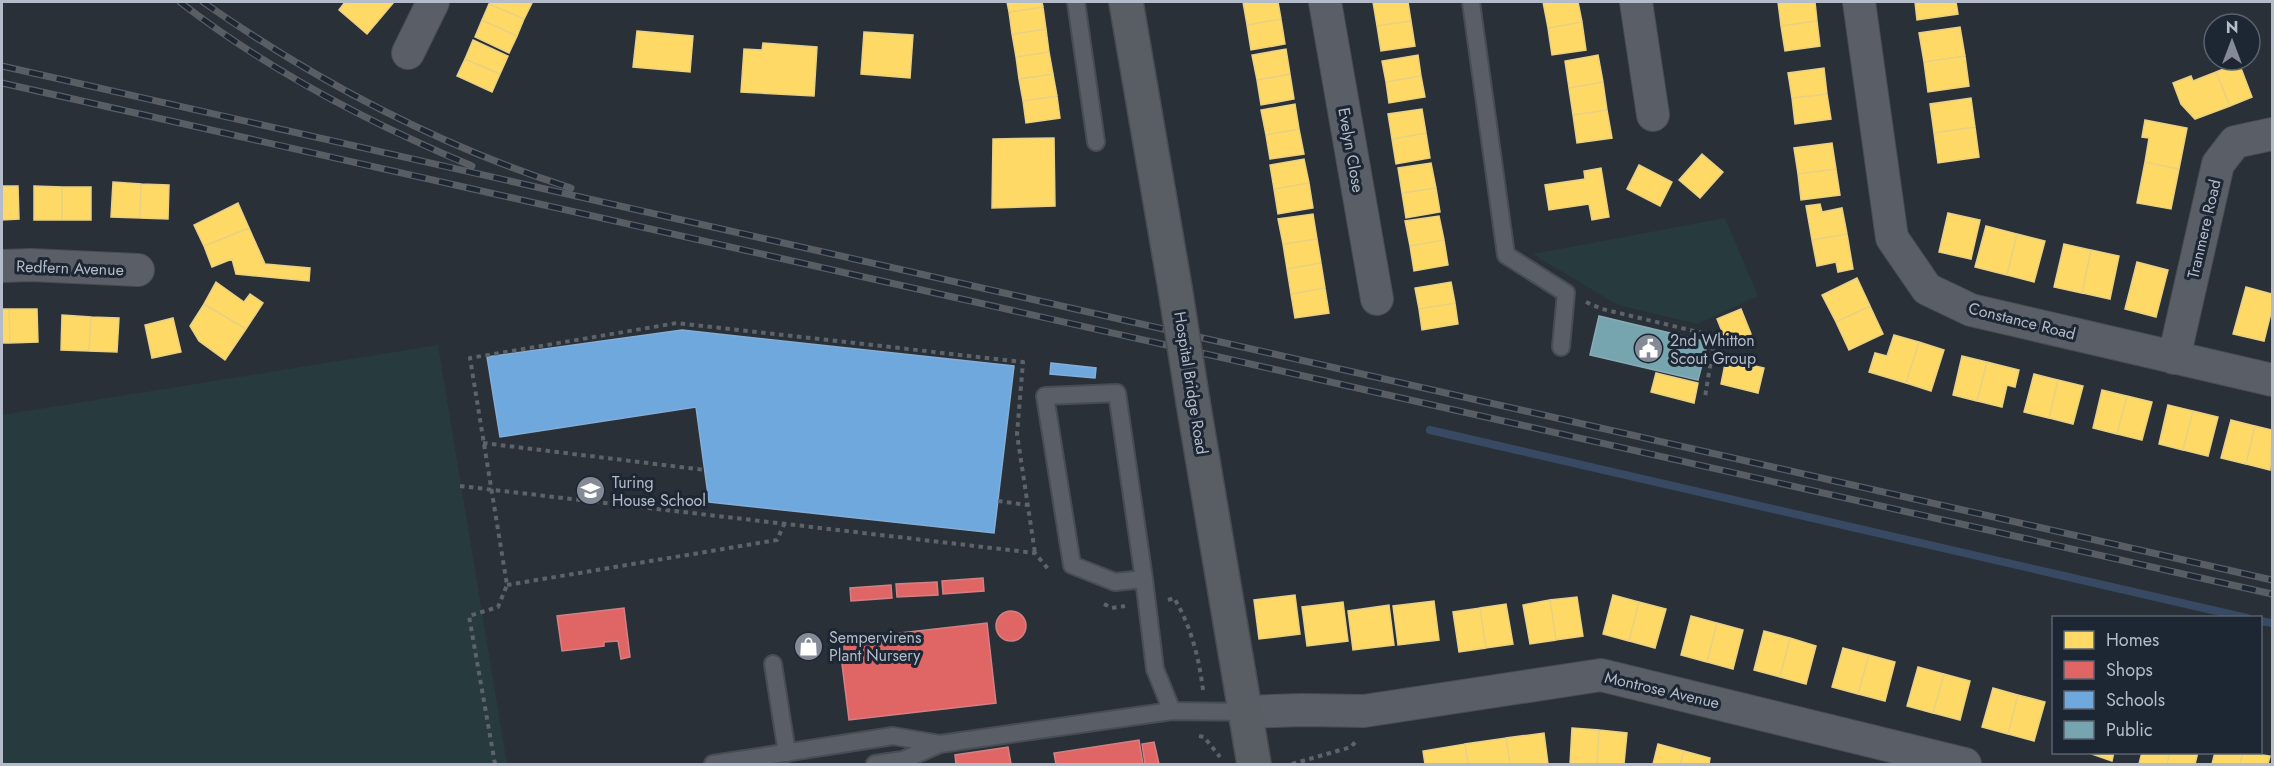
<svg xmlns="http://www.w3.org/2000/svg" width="2274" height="766" font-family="Jost,sans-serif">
<rect width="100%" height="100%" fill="#2a3038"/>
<path fill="#273a3e" d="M1725,218L1758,296L1697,324L1618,305L1533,254Z
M438,345L507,764H2V415Z"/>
<path fill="#ffd966" stroke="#e8d084" stroke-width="1.5" d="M345,2H394L367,34L339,10Z
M491,2H529L532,3L524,19L489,4Z
M1007,2H1042L1043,7L1009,12Z
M1243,2H1278L1281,19L1247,25Z
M1373,2H1408L1411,21L1377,26Z
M1543,2H1578L1582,22L1548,28Z
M1778,2H1815L1817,21L1781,26Z
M1915,2H1956L1958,14L1917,20Z
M489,4L524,19L517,36L482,20Z
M1043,7L1046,29L1012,34L1009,12Z
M1281,19L1285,44L1251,50L1247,25Z
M482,20L517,36L509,53L475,37Z
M1411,21L1415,46L1381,51L1377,26Z
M1817,21L1820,46L1785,51L1781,26Z
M1582,22L1586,50L1552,55L1548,28Z
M1960,27L1965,56L1924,62L1919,33Z
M1046,29L1049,52L1016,57L1012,34Z
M637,31L693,36L690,72L633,67Z
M864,32L913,35L910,78L861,74Z
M473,40L508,56L500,74L465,59Z
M763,43L817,47L814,96L741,92L744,49L762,50Z
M1286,49L1290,74L1257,80L1252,55Z
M1049,52L1053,74L1019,79L1016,57Z
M1418,55L1421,76L1386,82L1382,61Z
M1598,55L1603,82L1569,88L1565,61Z
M1965,56L1969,86L1928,92L1924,62Z
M465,59L500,74L492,92L457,76Z
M2239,63L2252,97L2230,106L2216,72Z
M1824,68L1827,94L1792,98L1788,73Z
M2216,72L2230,106L2195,119L2181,104L2173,83L2191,76L2193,81Z
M1053,74L1057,96L1023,101L1019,79Z
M1290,74L1294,99L1261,105L1257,80Z
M1421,76L1425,97L1389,103L1386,82Z
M1603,82L1607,110L1573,115L1569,88Z
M1827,94L1831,119L1795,124L1792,98Z
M1057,96L1060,118L1026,123L1023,101Z
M1971,98L1975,127L1934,133L1930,104Z
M1295,104L1299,129L1266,135L1261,110Z
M1422,109L1426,133L1392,139L1388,114Z
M1607,110L1612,138L1577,143L1573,115Z
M2145,120L2187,128L2179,169L2145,162L2149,138L2142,137Z
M1975,127L1979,157L1938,163L1934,133Z
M1299,129L1304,154L1270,159L1266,135Z
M1426,133L1430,158L1396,164L1392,139Z
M1054,138L1055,206L992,208L993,139Z
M1832,143L1836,169L1798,174L1794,148Z
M1702,154L1723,172L1700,198L1679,180Z
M1304,159L1309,183L1274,189L1270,165Z
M2145,162L2179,169L2171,209L2137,203Z
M1431,163L1436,188L1402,193L1398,168Z
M1639,165L1672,182L1660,206L1627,189Z
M1601,168L1609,217L1592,220L1589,204L1549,210L1545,185L1585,179L1584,171Z
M1836,169L1840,195L1801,200L1798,174Z
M113,182L141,184L140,218L111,217Z
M1309,183L1313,208L1278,214L1274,189Z
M141,184L169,185L168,219L140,218Z
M2,186H18L19,219L2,220Z
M34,186L62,187V220H34Z
M62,187H91V220H62Z
M1436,188L1440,212L1406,218L1402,193Z
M238,203L249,228L204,246L194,225Z
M1820,204L1822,212L1842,208L1847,234L1812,240L1806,206Z
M1948,213L1980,220L1971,259L1939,252Z
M1313,214L1317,239L1283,244L1278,219Z
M1439,216L1444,240L1410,246L1405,221Z
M1986,226L2017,234L2007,275L1975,267Z
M249,228L265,264L310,268L309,281L236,274L232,259L212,267L204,246Z
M1847,234L1853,269L1838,272L1836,262L1817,266L1812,240Z
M2017,234L2045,241L2034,282L2007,275Z
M1317,239L1321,263L1287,269L1283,244Z
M1444,240L1448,265L1414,271L1410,246Z
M2064,244L2091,250L2082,293L2054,287Z
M2091,250L2119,256L2110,299L2082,293Z
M2137,262L2168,270L2156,317L2125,309Z
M1321,263L1325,288L1291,294L1287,269Z
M1857,278L1870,306L1836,322L1822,295Z
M216,282L244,302L250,294L263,303L246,329L204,304Z
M1451,282L1455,303L1419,309L1415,288Z
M2246,287L2272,294V309L2264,341L2233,334Z
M1325,288L1329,313L1295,318L1291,294Z
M1455,303L1458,324L1422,330L1419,309Z
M204,304L246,329L225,360L199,341L190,326Z
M1870,306L1883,334L1849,350L1836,322Z
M2,309H9L10,343H2Z
M9,309H37L38,342L10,343Z
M1741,309L1751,334L1728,346L1717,319Z
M62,315L91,317L89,351L61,350Z
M91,317L119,318L117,352L89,351Z
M173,318L181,352L152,358L145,325Z
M1894,335L1919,342L1906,383L1869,372L1875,353L1887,356Z
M1919,342L1944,350L1931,391L1906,383Z
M1962,356L1987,362L1977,401L1953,395Z
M1726,359L1764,368L1758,393L1721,384Z
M1987,362L2019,370L2015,387L2007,385L2002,407L1977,401Z
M1656,373L1698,383L1694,403L1651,392Z
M2034,374L2058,380L2049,418L2024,412Z
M2058,380L2083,386L2073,424L2049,418Z
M2102,390L2127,396L2117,434L2093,428Z
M2127,396L2152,402L2142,440L2117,434Z
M2168,405L2193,411L2183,450L2159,444Z
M2193,411L2218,417L2208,456L2183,450Z
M2231,420L2255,426L2246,464L2221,458Z
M2255,426L2272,430L2270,470L2246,464Z
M1295,595L1300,634L1259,639L1254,600Z
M1613,595L1639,602L1629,641L1603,634Z
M1577,597L1583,636L1556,640L1550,600Z
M1550,600L1556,640L1530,644L1523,605Z
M1434,601L1439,640L1398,645L1393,606Z
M1343,602L1348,641L1307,646L1302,607Z
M1639,602L1666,609L1655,648L1629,641Z
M1506,604L1513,644L1486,648L1480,608Z
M1389,605L1394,645L1353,650L1348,611Z
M1480,608L1486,648L1459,652L1453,612Z
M1691,616L1717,623L1707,662L1681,655Z
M1717,623L1743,630L1733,669L1707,662Z
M1764,631L1790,638L1780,677L1754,670Z
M1790,638L1816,646L1806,684L1780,677Z
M1843,648L1869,655L1858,694L1832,687Z
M1869,655L1895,662L1885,701L1858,694Z
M1918,667L1944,674L1933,713L1907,706Z
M1944,674L1970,681L1960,720L1933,713Z
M1993,688L2018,695L2008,734L1982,727Z
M2018,695L2045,702L2034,741L2008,734Z
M1572,728L1599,730L1597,764H1570Z
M1599,730L1627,733L1624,764H1597Z
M1544,733L1548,764H1510L1506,738Z
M1506,738L1510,764H1468L1465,744Z
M1465,744L1468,764H1425L1423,751Z
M1658,744L1684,751L1680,764H1653Z
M1684,751L1710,758L1709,764H1680Z
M2086,752H2114L2112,761Z
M2142,752H2170L2167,764H2139Z
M2170,752H2198L2195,764H2167Z
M2215,752H2243L2240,764H2212Z
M2243,752L2270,756L2268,764H2240Z"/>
<path fill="#e06666" stroke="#d38084" stroke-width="1.5" d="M983,578L984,591L943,594L942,581Z
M937,582L938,595L897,597L896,584Z
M891,585L892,598L851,601L850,588Z
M624,608L630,657L621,659L618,641L604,642V646L562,651L557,616Z
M996 626a15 15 0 1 1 30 0a15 15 0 1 1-30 0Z
M987,623L996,703L849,720L839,640Z
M1139,740L1143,764H1056L1054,753Z
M1154,742L1159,764H1145L1142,744Z
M1008,747L1011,764H956L955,755Z"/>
<path fill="#6fa8dc" stroke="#84aed6" stroke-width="1.5" d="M682,330L1014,366L994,533L709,502L696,407L500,437L487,357Z
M1051,363L1096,368L1095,378L1050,374Z"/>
<path fill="#76a5af" stroke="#89acb7" stroke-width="1.5" d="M1599,316L1708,342L1698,380L1590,355Z"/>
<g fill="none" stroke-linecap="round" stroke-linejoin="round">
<path stroke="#384963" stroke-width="8" d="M1430,430L2247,618
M2260,621L2272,623"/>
<defs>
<path id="lane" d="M1076,2L1096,142
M1471,2L1506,255L1566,293L1561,347
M1144,579L1115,582L1072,565L1045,396L1117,393L1144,579L1155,669L1172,711
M773,664L787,753
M713,764L893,736L940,744
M875,764L903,760L940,744L1172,711L1246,712"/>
<path id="street" d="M1325,2L1377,299
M1636,2L1653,115
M1859,2L1892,238L1927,289L1971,310L2272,380
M408,53L433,2
M2,266L31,265L138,270
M2174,358L2218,164L2235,142L2272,134
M1246,712L1301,710L1364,711L1601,675L1965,764"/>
<path id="secondary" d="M1126,2L1175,288
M1193,402L1254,764"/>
</defs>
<use href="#lane" stroke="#484c53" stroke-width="20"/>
<use href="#street" stroke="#484c53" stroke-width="34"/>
<use href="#secondary" stroke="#484c53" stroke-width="36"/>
<path stroke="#5d636a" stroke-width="4" stroke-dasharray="4.5 4.5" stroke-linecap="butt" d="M1586,302L1602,309L1715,336L1705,397
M483,443L705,470
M460,486L1035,553L1049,570
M998,501L1028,505
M507,585L777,540L785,522
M1168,600L1174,598C1191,626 1199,658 1203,690
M1104,604L1112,608L1125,606
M1199,736L1204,737L1220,757
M495,764L469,616L498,607L507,585L470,358L677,323L1023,362L1017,434L1035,553
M1292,764L1351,747L1357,740"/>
<use href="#lane" stroke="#5a5e66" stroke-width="16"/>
<use href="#street" stroke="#5a5e66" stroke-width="32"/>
<use href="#secondary" stroke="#595d64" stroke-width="33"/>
<defs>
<path id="rail" d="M180,2C268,70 369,123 472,166
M203,2C316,81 439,146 571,188
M2,66L2272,580
M2,83L2272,594"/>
</defs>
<use href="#rail" stroke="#595d64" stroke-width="7"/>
<use href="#rail" stroke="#1d2633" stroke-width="4.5" stroke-dasharray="14" stroke-linecap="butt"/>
<defs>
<path id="secondary-bridge" d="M1175,288L1193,402"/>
</defs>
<use href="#secondary-bridge" stroke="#484c53" stroke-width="36" stroke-linecap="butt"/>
<use href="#secondary-bridge" stroke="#595d64" stroke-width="33"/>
</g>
<defs>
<symbol id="civic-disc" viewBox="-11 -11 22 22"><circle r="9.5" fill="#848b96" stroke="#1d2633"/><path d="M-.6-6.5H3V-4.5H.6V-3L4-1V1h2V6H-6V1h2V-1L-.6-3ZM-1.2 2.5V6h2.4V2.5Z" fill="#fff"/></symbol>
<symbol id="school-disc" viewBox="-11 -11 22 22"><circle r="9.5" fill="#848b96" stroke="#1d2633"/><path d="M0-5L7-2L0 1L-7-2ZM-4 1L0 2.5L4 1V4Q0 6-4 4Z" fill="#fff"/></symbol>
<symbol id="shop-disc" viewBox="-11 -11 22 22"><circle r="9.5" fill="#848b96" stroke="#1d2633"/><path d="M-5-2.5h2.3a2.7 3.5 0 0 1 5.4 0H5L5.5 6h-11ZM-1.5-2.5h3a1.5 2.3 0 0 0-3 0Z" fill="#fff"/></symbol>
</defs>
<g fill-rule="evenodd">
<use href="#civic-disc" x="1632" y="332" width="33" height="33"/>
<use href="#school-disc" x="574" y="474" width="33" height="33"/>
<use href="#shop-disc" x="792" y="630" width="33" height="33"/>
</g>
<g text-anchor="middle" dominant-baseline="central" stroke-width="6" stroke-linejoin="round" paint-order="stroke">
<g font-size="16" fill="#b4bcc9" stroke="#1d2633">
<text transform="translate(1351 150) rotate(80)">Evelyn Close</text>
<text transform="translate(2204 229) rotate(-77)">Tranmere Road</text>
<text transform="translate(70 268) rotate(2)">Redfern Avenue</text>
<text transform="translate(2022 321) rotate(14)">Constance Road</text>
<text transform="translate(1191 383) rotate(81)">Hospital Bridge Road</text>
<text transform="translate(1662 690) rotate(13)">Montrose Avenue</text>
</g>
<g font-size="16" fill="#b4bcc9" stroke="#1d2633" text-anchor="start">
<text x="1670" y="340">2nd Whitton<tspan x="1670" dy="18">Scout Group</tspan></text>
<text x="612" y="482">Turing<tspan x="612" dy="18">House School</tspan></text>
<text x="829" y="637">Sempervirens<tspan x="829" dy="18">Plant Nursery</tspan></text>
</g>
</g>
<rect width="2274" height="766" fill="none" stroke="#b4bcc9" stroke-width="6"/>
<rect x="2052" y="616" width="210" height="138" fill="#1d2633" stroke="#59626f" stroke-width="1.5"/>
<rect x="2064" y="631" width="30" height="18" fill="#ffd966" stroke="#59626f" stroke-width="1.5"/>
<text x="2106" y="646" font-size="18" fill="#b4bcc9">Homes</text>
<rect x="2064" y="661" width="30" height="18" fill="#e06666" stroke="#59626f" stroke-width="1.5"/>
<text x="2106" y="676" font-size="18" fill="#b4bcc9">Shops</text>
<rect x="2064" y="691" width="30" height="18" fill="#6fa8dc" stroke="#59626f" stroke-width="1.5"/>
<text x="2106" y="706" font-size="18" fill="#b4bcc9">Schools</text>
<rect x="2064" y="721" width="30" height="18" fill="#76a5af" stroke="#59626f" stroke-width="1.5"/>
<text x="2106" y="736" font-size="18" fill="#b4bcc9">Public</text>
<g transform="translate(2232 42)"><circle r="28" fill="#1d2633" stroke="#59626f" stroke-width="1.5"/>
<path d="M0-4.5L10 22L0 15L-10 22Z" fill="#848b96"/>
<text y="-9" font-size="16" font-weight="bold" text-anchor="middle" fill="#b4bcc9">N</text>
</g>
</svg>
